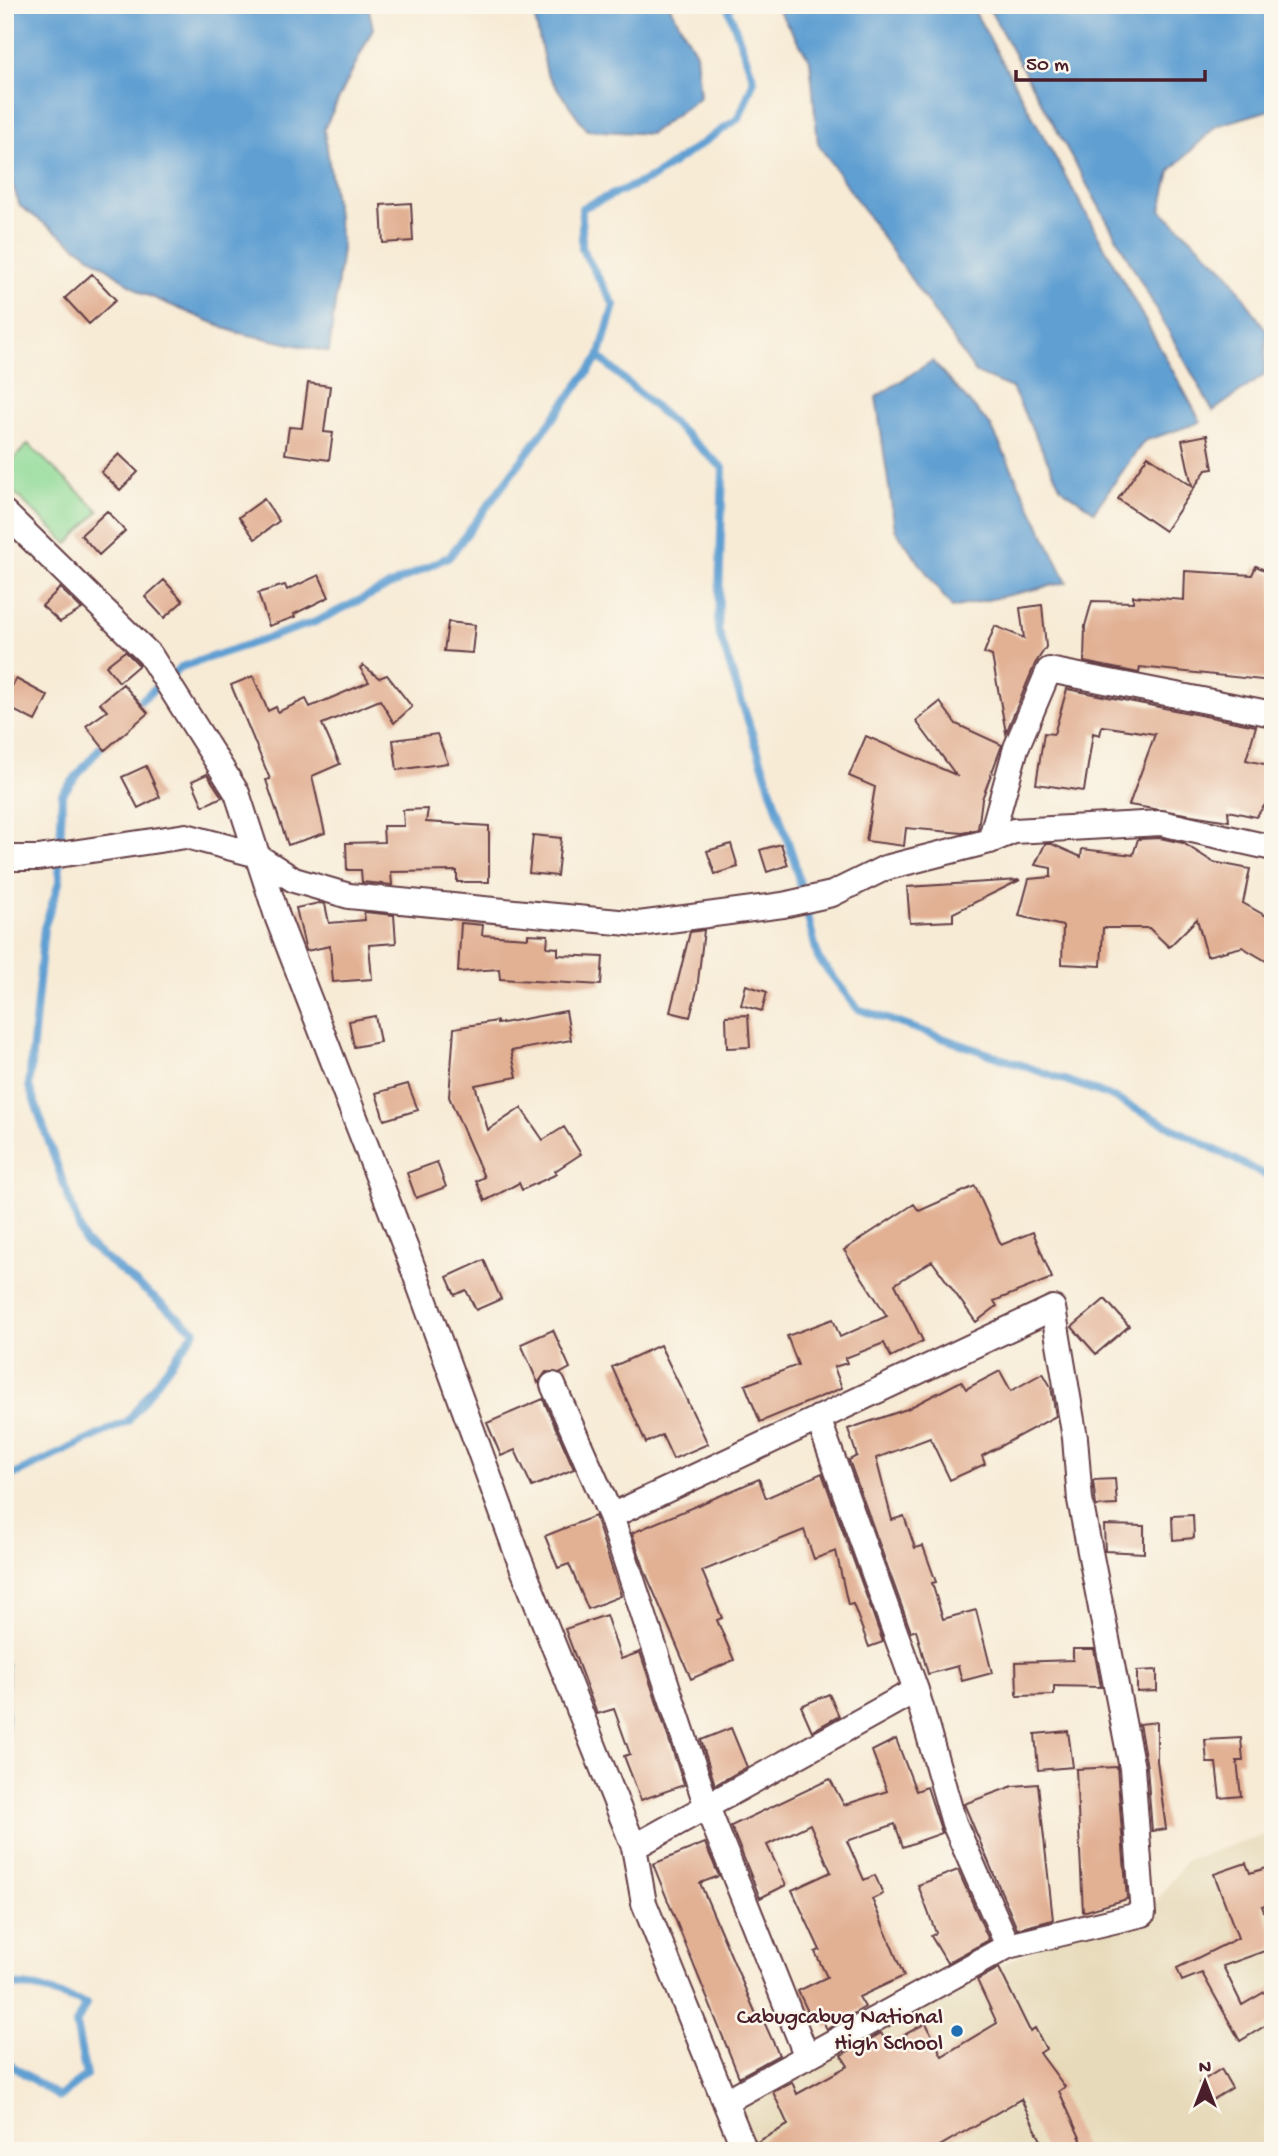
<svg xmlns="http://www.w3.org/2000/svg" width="1278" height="2156" font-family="'Gochi Hand',sans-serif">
<rect width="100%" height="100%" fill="#fbf7ec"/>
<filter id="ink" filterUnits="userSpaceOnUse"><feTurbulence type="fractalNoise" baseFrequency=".0143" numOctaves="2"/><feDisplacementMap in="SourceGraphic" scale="14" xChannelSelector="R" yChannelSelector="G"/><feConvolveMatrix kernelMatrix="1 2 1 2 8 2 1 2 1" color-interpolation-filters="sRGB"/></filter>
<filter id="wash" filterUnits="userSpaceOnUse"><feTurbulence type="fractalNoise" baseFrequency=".00686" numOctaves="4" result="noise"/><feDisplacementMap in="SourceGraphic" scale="28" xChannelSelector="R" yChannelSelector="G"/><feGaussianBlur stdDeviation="1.57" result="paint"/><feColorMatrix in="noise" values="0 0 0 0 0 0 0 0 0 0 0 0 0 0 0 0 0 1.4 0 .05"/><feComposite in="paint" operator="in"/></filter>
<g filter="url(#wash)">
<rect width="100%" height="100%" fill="#f7ebd6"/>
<path fill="#e7daba" d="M1273,1832V2151H751L731,2104L1065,1933L1142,1921L1187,1860Z"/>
<path fill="#8dd995" stroke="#6c7c60" stroke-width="2" d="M28,444L99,511L68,544L5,484V468Z"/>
<path fill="#5f9fd2" stroke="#545f7e" stroke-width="2" d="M5,5H368L373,28L324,129L342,248L329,352L235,332L142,293L20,206L5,163Z
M532,5H669L696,53L700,97L650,134L587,130L547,74Z
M775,5H971L1201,422L1144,441L1094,511L1061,488L1012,388L976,373L818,144L810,60Z
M987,5H1273V109L1216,126L1170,171L1161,210L1227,272L1267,332L1264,375L1213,411Z
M932,361L991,426L1067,582L952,608L895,529L876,397Z"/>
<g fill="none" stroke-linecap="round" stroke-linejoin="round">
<path stroke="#5f9fd2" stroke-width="8" d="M599,357L723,468L718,630L794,860L818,958L858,1009L1108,1095L1273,1179
M132,708L181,667L315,622L450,556L599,357L614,305L582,249V208L653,177L739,118L754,80L727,5
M5,1484L11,1476L128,1421L195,1331L84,1241L29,1086L44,928L59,883L62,794L107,739
M5,1666V1806
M5,1984L38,1988L86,2004L76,2024L86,2076L59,2097L5,2061"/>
</g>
<g id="blocks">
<path fill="#e2b194" d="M411,203L413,241L383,243L381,205Z
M92,274L116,300L89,324L65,298Z
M308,383L330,386L324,432L333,433L329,460L285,454L289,427L302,428Z
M1207,435L1213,469L1206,470L1165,531L1118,499L1148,456L1192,486L1182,440Z
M119,454L138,472L120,490L101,472Z
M264,499L279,521L255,539L239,517Z
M107,511L125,531L99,555L81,535Z
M1256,566L1273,574L1271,681L1140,667L1139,673L1084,662L1085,626L1092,601L1133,602V596L1184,600L1185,571L1252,575Z
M319,575L329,597L294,614L295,617L269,626L258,593L285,585L287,590Z
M164,580L183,601L164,618L145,597Z
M60,588L82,609L60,622L42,606Z
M1042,605L1046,647L1035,664L1006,733L992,656L984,653L995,626L1024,638L1020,608Z
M448,622L475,625L472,653L444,651Z
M125,651L139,665L119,682L106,666Z
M363,665L379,678L387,675L412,707L394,723L380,700L322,724L340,764L312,776L325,833L288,845L266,780L270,779L231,685L253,676L268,711L276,707L278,712L306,699L310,707L369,682L360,668Z
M16,679L48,696L35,721L5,706V698Z
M123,684L148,713L105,750L86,726L107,711L100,703Z
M1067,689L1256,726L1246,760L1273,766V794L1256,817L1228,811L1229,821L1129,805L1155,734L1102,726L1100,735L1093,733L1084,791L1036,784L1044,733L1054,734Z
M940,702L956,724L1002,745L982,799L978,829L963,833L906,828L904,846L866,841L875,787L849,776L866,736L956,775L916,721Z
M437,734L448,763L397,770L393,740Z
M146,766L160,797L138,808L122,777Z
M207,774L222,797L203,806L192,781Z
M428,809L426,822L489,826V882H457V871L391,872L392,885L362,882L361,870H347L346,843L384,842L383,826H404L403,810Z
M533,835L561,838L557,876L529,873Z
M1160,838L1183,843L1213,862L1250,869L1243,903L1273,920V965L1242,947L1207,956L1197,919L1169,947L1149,928H1103L1101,966L1062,964L1063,926L1019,916L1029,879L1051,877V868L1035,865L1045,844H1052L1081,857L1082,849L1133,855L1138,839Z
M731,844L738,867L715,874L707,851Z
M781,844L788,865L767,872L760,850Z
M1020,880L953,913V921L910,923L907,887Z
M319,903L325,904L329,923L365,920L364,912L394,915L396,943L369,945L372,979L333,982L330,946L306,951L296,908Z
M461,923L483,925L482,935L528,938V934L548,935L547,947L558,948V955L603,957L601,985L500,979L499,969L458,972Z
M704,930L697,990L690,1017L670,1012L690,932Z
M746,985L767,992L762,1011L741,1005Z
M566,1011L571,1040L511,1051L517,1077L475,1085L488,1130L521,1108L543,1140L564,1127L581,1154L555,1171L557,1174L522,1190L519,1183L485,1201L476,1181L484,1177L449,1097L454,1028L497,1021V1024Z
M748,1015L750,1047L727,1048L726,1016Z
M375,1016L380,1042L354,1047L349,1021Z
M408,1084L418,1110L384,1120L376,1093Z
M437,1162L446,1187L416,1198L407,1173Z
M975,1186L1001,1245L1033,1232L1052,1278L994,1301L997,1306L976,1322L932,1261L895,1284L923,1341L891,1357L884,1343L845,1358L847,1363L834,1367L842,1388L760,1422L745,1385L798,1365L787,1336L833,1319L840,1337L887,1316L844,1250L914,1204L919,1211Z
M484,1260L501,1299L476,1310L466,1290L455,1295L447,1277Z
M1105,1299L1129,1326L1096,1354L1072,1327Z
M553,1330L570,1368L561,1373L546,1372L538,1383L521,1344Z
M660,1345L708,1444L673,1459L662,1435L646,1443L612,1367Z
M1000,1371L1011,1391L1043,1373L1051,1387L1056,1416L982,1456L985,1464L950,1480L930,1438L876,1458L892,1520L904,1516L915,1548L923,1546L936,1582L932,1583L943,1619L976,1610L992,1673L962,1681L958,1666L928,1674L916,1630L911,1632L849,1460L857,1456L848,1429L907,1409L961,1381L966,1389Z
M543,1399L574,1469L532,1487L515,1450L501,1456L487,1423Z
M822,1473L883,1642L869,1647L853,1604L848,1605L836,1551L814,1559L804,1530L702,1571L722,1618L717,1620L734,1660L691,1679L646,1574L632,1533L759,1479L766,1498Z
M1115,1479L1117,1505L1096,1506L1093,1480Z
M1193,1515L1194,1538L1173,1540L1172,1516Z
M595,1516L621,1596L588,1609L569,1564L558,1568L545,1536Z
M1104,1525L1144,1526V1553L1105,1551Z
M606,1615L621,1659L640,1652L684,1785L641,1800L624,1756L630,1754L614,1709L597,1714L565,1629Z
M1073,1649H1094L1101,1687L1054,1686V1695L1017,1696L1016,1662L1073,1660Z
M1157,1670V1691L1137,1692V1671Z
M829,1694L839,1716L812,1731L801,1706Z
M1157,1722V1761L1166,1829L1152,1831L1147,1767L1139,1724Z
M731,1728L747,1767L715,1785L701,1740Z
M1068,1731L1073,1767L1038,1770L1035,1734Z
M1241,1738L1243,1761H1237L1241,1796L1220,1798L1216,1763H1207L1205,1740Z
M896,1739L916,1791L927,1787L942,1833L903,1847L895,1824L847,1841L864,1880L875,1875L883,1894L872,1899L904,1976L859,1997L865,2007L827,2029L820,2016L812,2020L798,1991L827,1977L815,1952L820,1950L792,1890L831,1872L810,1824L767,1845L786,1885L760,1898L731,1826L830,1779L844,1805L887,1791L872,1751Z
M1117,1767L1127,1899L1083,1912L1076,1769Z
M1038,1784L1053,1920L1017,1929L964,1804L1013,1786Z
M705,1843L719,1876L700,1883L756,2014L760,2013L779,2055L739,2077L653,1864Z
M1246,1863L1250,1873L1273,1866V1903L1262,1906L1273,1935V1948L1223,1966L1242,2005L1273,1987V2021L1240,2041L1202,1973L1182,1981L1177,1968L1238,1938L1214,1874Z
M958,1870L989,1940L947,1963L931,1936L936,1933L918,1885Z
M999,1968L1030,2031L1035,2028L1046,2049L1040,2053L1065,2087L1059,2091L1086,2151H1046L1021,2099L931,2151H760L757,2142L788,2125L773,2092L792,2082L797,2094L848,2066L841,2055L881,2033L888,2044L926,2023L942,2056L997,2023L977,1980Z
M1221,2069L1232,2088L1209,2102L1199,2083Z"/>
</g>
</g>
<g filter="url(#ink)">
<use href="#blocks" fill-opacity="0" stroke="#643e45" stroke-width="2"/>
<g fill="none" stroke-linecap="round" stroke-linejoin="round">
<defs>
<path id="minor" d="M5,513L150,655L237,793L278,919L406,1249L519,1559L634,1847L644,1903L745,2151
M990,841L1016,748L1049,670L1273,714
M5,858H38L186,836L254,854L294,880L349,896L639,924L783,905L832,894L885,868L990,841L1014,831L1161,823L1273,848
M553,1385L611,1516L707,1807L807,2057
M611,1516L1053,1308L1075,1438L1080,1500L1132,1768L1143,1914L1008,1946L726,2101
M916,1690L954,1823L1008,1946
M634,1847L916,1690L818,1418"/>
</defs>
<use href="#minor" stroke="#643e45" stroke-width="28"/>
<use href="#minor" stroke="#fff" stroke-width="24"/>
</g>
</g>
<circle fill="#1f6fb2" stroke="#fbf7ec" stroke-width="2.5" cx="957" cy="2031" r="7"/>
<g text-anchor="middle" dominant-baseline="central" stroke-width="5" stroke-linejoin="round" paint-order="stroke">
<g font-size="23" fill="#4a1f2b" stroke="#fbf7ec" text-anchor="end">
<text x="943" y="2018">Cabugcabug National<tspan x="943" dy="26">High School</tspan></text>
</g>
</g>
<rect width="1278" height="2156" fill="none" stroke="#fbf7ec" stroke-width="28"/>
<g transform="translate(1205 2082)" stroke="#fbf7ec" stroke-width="5" paint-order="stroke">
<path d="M0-5L12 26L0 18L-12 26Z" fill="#4a1f2b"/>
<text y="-10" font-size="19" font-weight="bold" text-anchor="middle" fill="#4a1f2b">N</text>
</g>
<path d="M1016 70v10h189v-10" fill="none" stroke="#4a1f2b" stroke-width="3.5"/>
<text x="1026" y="70" font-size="21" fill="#4a1f2b" stroke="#fbf7ec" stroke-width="5" paint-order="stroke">50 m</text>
</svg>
